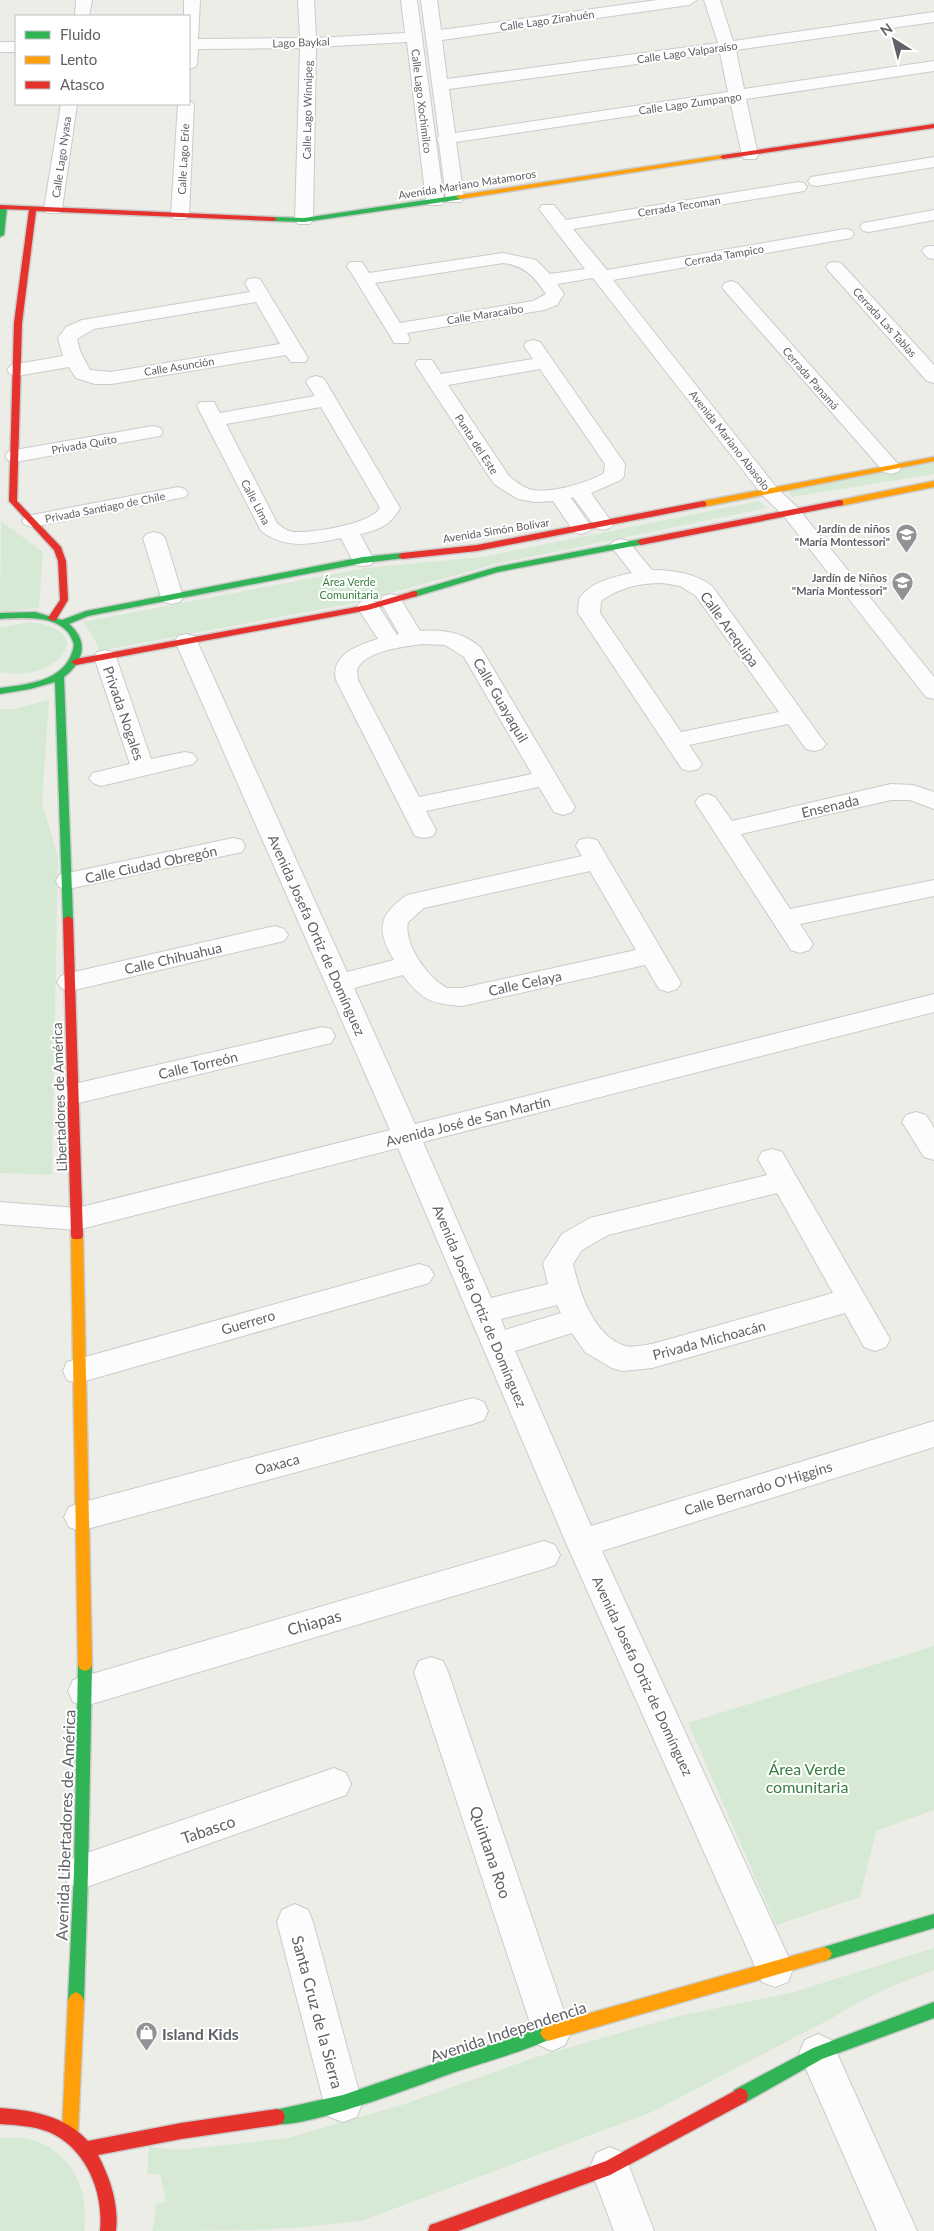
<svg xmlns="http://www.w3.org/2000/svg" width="934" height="2231" font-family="Lato,sans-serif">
<rect width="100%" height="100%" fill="#edede8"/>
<path fill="#d6e9d5" d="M934,457V474L792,497L786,489Z
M759,501L766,508L496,564L354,603L99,651L94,638L83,622L365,568L482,557Z
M1,521L43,552L39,608L0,612Z
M28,622C103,629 56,684 0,672V628Z
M49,700L42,803L58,857L52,1175L0,1173V709H14Z
M934,1646V1810L876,1831L860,1897L776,1925L688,1723Z
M934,1948V1970C900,1982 864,1997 834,2017L652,2112L364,2220C296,2231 223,2231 152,2231L155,2219V2205L166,2201L160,2174H147L149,2147L178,2150L288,2138L405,2104L533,2058L675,2017L794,1992Z
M0,2138C7,2138 16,2137 23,2138C68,2145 91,2189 84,2231H0Z"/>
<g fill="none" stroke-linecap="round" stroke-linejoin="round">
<defs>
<path id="street" d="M76,0H92L89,16H75Z
M184,0H200L198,39L300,38L298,0H314L316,38L405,33L401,0H417L444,201L441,205H429L426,201L407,42L316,47L313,220L310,224H298L295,220L300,48L198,49L197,64L195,67L189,69V16H184Z
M421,0H437L441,30L657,0H697L689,5L442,40L447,79L718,43L704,0H720L733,41L934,12V22L736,50L744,89L934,61V71L746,99L758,155L756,159H744L742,155L730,101L456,142L464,198L461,202H449L446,198L439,143L437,139L439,136ZM720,53L728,92L455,133L449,89Z
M0,42H16V52H0Z
M189,100L194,104L189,215L186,219H174L171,215L178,104H189Z
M61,104H77L62,209L59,213H47L44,209Z
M934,157V167L817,186L811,185L808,181L811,177L817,176Z
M798,182L804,183L807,187L804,191L573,229L607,270L845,229L851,230L854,234L851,238L845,239L613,280L777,488L797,507L934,677V699L926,697L783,515L763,496L593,278L557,284L564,294L557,305L544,310L407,333L410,339L408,343H394L392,339L347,266L350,262H362L369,273L503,253L536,260L550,274L585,269L539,209L542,205H554L566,220ZM503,263C525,266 534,276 546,294L533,301L400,323L375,283Z
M934,210V220L869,232L863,231L860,227L863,223L869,222Z
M931,246H934V259L928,258L922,251L925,247Z
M835,262L841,263L934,365V383L927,381L829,271L826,267L829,263Z
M254,278L260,279L308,358L305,362H291L286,355L111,384H95L76,378L69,367L17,376L10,374L7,370L10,366L17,364L63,356L58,338L66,327L82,320L250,292L245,283L248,279ZM256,302L280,344L111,372L90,370L80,351L77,339L94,329Z
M731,281L737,283L898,464L901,468L898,472L891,474L884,472L725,291L722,287L725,283Z
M533,340L540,342L625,464L624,476L621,480L591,493L613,524L610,528L603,530L596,528L573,497L571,498L592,528L588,532L581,534L574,532L553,501L535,502L518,499L494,484L415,364L418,360H432L441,374L533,359L524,346L526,342ZM540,369L605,464L604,473C588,483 546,495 529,489C521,486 515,481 509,476L448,385Z
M316,376L323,378L326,382L400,508C391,525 379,530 360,534L374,560L371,565L363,566L355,565L341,538C312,544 286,550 261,531L197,406L200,402H214L220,413L315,396L306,382L309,378ZM321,407L380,508C370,524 317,532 298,532C289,533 283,528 277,523L226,424Z
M153,426L160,428L163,432L160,436L15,462L8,460L5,456L8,452L15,450Z
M178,487L185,489L188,493L185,497L32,527L25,525L22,521L25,517L32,515Z
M154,532L161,534L165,538L183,597L180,602L172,604L164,602L161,597L143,538L147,534Z
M621,539L628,541L652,570C673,570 695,573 712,586L822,739L826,744L822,749L814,751L806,749L788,724L689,745L702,764L698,769L690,771L682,769L578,613L579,599C590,582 613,577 632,573L610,545L614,541ZM663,583L680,586L696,596L779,712L681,732L600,613L601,601C620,587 640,583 663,583Z
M391,594L399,596L420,631C442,629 464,632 481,648L575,807L572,812L563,815L554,812L539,787L426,811L436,830L433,836L424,838L415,836L336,680C330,655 358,645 378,639L357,607L360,602L368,600L376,602L397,635L399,634L380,601L383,596ZM423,644L445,645L464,657L532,774L419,797L358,680L357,671C361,651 407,646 423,644Z
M186,634L194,636L197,641L347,972L394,960C376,930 378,915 407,895L582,856L576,846L579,840L588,838L597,840L681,983L677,989L668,992L659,989L645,965L462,1006C432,1004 421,1000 403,975L354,988L415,1124L934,994V1012L423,1142L491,1298L548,1284L543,1263L562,1234L590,1218L767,1175L758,1159L762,1152L772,1149L782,1152L890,1339L886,1347L875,1351L864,1347L845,1313L652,1368L623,1371L612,1368L585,1352L572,1333L515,1351L591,1526L934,1421V1447L602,1551L788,1956L793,1969L788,1982L775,1987L762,1982L566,1543L398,1148L77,1230L0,1224V1202L77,1208L390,1130L175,641L178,636ZM590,871L636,950L462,988H447C428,978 403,944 408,922L424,908ZM777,1193L833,1293L652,1344C644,1345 632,1348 625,1346C593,1335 580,1294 573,1264L582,1250L608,1235ZM557,1305L561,1313L505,1330L501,1319Z
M105,650L113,652L116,657L151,759L185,752L193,754L197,759L193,764L101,786L93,783L89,778L93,773L130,764L94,657L97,652Z
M891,784L913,785L934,792V809L910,800H891L741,834L790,909L934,880V896L800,924L813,944L809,950L800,953L791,950L695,802L699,797L707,794L715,797L732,821Z
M233,838L242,840L245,846L242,852L68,889L59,887L56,881L59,875L68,873Z
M275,926L284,929L288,935L284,941L70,991L61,988L57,982L61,976L70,973Z
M322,1027L331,1029L335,1036L331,1043L74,1104L64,1101L60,1094L64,1087L74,1084Z
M916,1112L926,1115L934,1128V1160L924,1157L902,1122L906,1115Z
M419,1264L429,1267L434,1275L429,1283L78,1383L67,1380L63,1371L67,1362L78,1359Z
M473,1398L484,1402L488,1411L484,1420L473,1424L80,1531L69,1527L64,1517L69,1507L80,1503Z
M544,1541L555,1545L560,1555L555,1565L544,1569L85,1706L73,1702L68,1691L73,1680L85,1676Z
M431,1657L443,1661L448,1672L571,2032L565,2045L552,2051L539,2045L533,2032L414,1672L419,1661Z
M334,1768L346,1773L351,1784L346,1795L81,1889L68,1884L63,1872L68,1860L81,1855Z
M295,1904L308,1910L313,1922L362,2103L357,2117L343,2122L329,2117L324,2103L277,1922L282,1910Z
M818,2034L831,2040L917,2231H877L799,2053L805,2040Z
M610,2147L624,2153L654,2231H614L590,2167L596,2153Z"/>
<path id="fast" d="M460,195L464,197L463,199L304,222L273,221L269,219L273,217L304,218Z
M3,205L7,207L4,235L0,237V206Z
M641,539L645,542L644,544L498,572L414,597L410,594L411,592L497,567Z
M402,553L406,556L405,558L363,563L88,616L69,624C89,641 84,662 64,677L73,919L72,921H64L63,919L55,682L30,689L0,694V688C30,684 68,681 74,645C66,613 25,618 0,619V613L35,612L62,620L86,611L363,557Z
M85,1659L90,1661L92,1665L88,1872L84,2000L81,2005L76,2008L71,2005L68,2000L74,1872L78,1665L80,1661Z
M934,1914V1928L824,1961L819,1959L816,1954L819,1949L824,1947Z
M934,2002V2018L822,2059L746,2102L740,2104L734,2102L732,2096L734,2090L813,2048Z
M548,2025L553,2028L556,2033L553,2038C522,2052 488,2061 455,2072C424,2083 296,2133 271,2123L269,2117L271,2111L343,2095Z"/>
<path id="slow" d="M723,155L725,156V158L460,199L456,197L460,195Z
M934,457V461L703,507L699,504L703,501Z
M934,481V487L840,506L836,503L840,500Z
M77,1231L81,1233L83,1236L92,1665L90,1669L85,1671L80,1669L78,1665L71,1236L73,1233Z
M824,1947L829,1949L832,1954L829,1959L824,1961L548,2041L543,2038L540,2033L543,2028L548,2025Z
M76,1992L81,1995L84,2000L78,2134L76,2140L70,2142L64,2140L62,2134L68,2000L71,1995Z"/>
<path id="jam" d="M934,124V128L723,159L720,157L723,155Z
M0,205L273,217L277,219L273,221L36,211L22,323L17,501L61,547L66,561L68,600L56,620L53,621L48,618L60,600L58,561L54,550L9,501L14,323L29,210L0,209Z
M840,500L843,501V505L641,545L637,542L641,539Z
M703,501L706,502V506L477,551L402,559L398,556L402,553L477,545Z
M414,591L417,592V596L368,610L76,665L71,662L76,659L367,605Z
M68,916L73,919L83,1236L81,1239H73L71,1236L63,919Z
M740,2088L746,2090L748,2096L746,2102L610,2175L458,2231H428L430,2225L436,2223L606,2161Z
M0,2108C32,2110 65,2116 88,2141L181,2123L277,2109L283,2111L285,2117L283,2123L277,2125L181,2139L98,2155C110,2178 119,2204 116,2231H100C104,2192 86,2148 49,2132C33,2126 17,2125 0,2124Z"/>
</defs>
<use href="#street" stroke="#cacbca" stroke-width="2"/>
<use href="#fast" stroke="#cacbca" stroke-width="3"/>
<use href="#slow" stroke="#cacbca" stroke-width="3"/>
<use href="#jam" stroke="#cacbca" stroke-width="3"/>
<use href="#street" fill="#fcfcfc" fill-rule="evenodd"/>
<use href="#fast" fill="#30b455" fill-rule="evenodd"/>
<use href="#slow" fill="#ff9f0a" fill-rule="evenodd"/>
<use href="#jam" fill="#e5322d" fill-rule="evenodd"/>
</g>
<defs>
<symbol id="school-pin" viewBox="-11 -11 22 30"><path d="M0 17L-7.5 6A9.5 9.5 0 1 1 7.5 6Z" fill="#909293" stroke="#fff"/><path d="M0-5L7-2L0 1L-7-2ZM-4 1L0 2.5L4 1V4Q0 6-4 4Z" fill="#fff"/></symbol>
<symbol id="shop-pin" viewBox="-11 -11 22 30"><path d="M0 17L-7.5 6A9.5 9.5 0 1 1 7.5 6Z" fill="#909293" stroke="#fff"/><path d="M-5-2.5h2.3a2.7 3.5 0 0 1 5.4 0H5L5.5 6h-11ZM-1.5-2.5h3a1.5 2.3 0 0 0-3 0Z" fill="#fff"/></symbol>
</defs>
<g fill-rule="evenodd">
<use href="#school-pin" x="894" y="522" width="25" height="34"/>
<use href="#school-pin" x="890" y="570" width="25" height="34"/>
<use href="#shop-pin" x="134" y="2020" width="25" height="34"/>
</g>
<g text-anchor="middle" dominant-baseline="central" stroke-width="4" stroke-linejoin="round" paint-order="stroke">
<g font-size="11" fill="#5e6165" stroke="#fff">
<text transform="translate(547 20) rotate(-8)">Calle Lago Zirahuén</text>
<text transform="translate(301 42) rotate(-2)">Lago Baykal</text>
<text transform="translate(687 52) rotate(-8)">Calle Lago Valparaíso</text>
<text transform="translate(422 101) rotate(83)">Calle Lago Xochimilco</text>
<text transform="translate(690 103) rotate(-8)">Calle Lago Zumpango</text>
<text transform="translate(307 110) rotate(-89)">Calle Lago Winnipeg</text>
<text transform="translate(61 157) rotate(-82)">Calle Lago Nyasa</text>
<text transform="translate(183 159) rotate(-87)">Calle Lago Erie</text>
<text transform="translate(467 184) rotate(-9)">Avenida Mariano Matamoros</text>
<text transform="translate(679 206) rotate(-9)">Cerrada Tecoman</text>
<text transform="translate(724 255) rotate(-10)">Cerrada Tampico</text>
<text transform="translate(485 314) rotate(-9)">Calle Maracaibo</text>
<text transform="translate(885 322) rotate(48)">Cerrada Las Tablas</text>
<text transform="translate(179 366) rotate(-9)">Calle Asunción</text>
<text transform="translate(811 378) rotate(49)">Cerrada Panamá</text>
<text transform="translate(730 440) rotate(52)">Avenida Mariano Abasolo</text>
<text transform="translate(84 444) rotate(-10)">Privada Quito</text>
<text transform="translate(477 444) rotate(57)">Punta del Este</text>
<text transform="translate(256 502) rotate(62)">Calle Lima</text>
<text transform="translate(105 507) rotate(-11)">Privada Santiago de Chile</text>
<text transform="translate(496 530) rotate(-9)">Avenida Simón Bolívar</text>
</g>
<g font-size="11" font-weight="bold" fill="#5e6165" stroke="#fff" text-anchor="end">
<text x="890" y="528">Jardín de niños<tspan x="890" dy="13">"María Montessori"</tspan></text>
<text x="887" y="577">Jardín de Niños<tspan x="887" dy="13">"María Montessori"</tspan></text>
</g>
<g font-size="11" fill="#398141" stroke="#fff">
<text x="349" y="581">Área Verde<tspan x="349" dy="13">Comunitaria</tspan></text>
</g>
<g font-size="14" fill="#5e6165" stroke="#fff">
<text transform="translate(730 629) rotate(54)">Calle Arequipa</text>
<text transform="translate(501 700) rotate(60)">Calle Guayaquil</text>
<text transform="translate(124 713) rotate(71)">Privada Nogales</text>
<text transform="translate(830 806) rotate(-13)">Ensenada</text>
<text transform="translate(151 864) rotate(-12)">Calle Ciudad Obregón</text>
<text transform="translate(317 935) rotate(66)">Avenida Josefa Ortiz de Domínguez</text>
<text transform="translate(173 958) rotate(-13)">Calle Chihuahua</text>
<text transform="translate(525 983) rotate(-12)">Calle Celaya</text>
<text transform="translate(198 1065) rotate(-13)">Calle Torreón</text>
<text transform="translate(59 1097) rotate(-92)">Libertadores de América</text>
<text transform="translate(468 1121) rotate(-14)">Avenida José de San Martín</text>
<text transform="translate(480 1306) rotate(67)">Avenida Josefa Ortiz de Domínguez</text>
<text transform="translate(248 1322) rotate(-16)">Guerrero</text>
<text transform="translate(709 1340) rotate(-15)">Privada Michoacán</text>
<text transform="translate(277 1464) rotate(-15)">Oaxaca</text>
<text transform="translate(758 1488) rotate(-17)">Calle Bernardo O'Higgins</text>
<text transform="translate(643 1676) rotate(65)">Avenida Josefa Ortiz de Domínguez</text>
</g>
<g font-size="16" fill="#5e6165" stroke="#fff">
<text transform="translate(314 1622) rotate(-16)">Chiapas</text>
<text transform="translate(65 1825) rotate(-88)">Avenida Libertadores de América</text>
<text transform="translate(208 1829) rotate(-19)">Tabasco</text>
<text transform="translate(491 1852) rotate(71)">Quintana Roo</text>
<text transform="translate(318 2012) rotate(75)">Santa Cruz de la Sierra</text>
<text transform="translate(508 2031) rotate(-18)">Avenida Independencia</text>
</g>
<g font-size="16" fill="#398141" stroke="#fff">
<text x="807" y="1768">Área Verde<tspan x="807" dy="18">comunitaria</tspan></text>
</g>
<g font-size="16" font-weight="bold" fill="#5e6165" stroke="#fff" text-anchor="start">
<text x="162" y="2033">Island Kids</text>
</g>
</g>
<rect x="15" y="15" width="175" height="90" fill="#ffffff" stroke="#bfc0c1"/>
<rect x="25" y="31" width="25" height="8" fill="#30b455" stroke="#bfc0c1"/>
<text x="60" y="40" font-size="15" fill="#5e6165">Fluido</text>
<rect x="25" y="56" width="25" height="8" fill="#ff9f0a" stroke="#bfc0c1"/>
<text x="60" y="65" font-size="15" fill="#5e6165">Lento</text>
<rect x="25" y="81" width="25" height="8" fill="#e5322d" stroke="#bfc0c1"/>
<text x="60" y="90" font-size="15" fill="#5e6165">Atasco</text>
<g transform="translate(894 40) rotate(324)" stroke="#ffffff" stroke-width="4" paint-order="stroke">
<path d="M0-4L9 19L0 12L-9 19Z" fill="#5e6165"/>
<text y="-8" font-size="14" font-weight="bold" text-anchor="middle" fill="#5e6165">N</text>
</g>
</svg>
